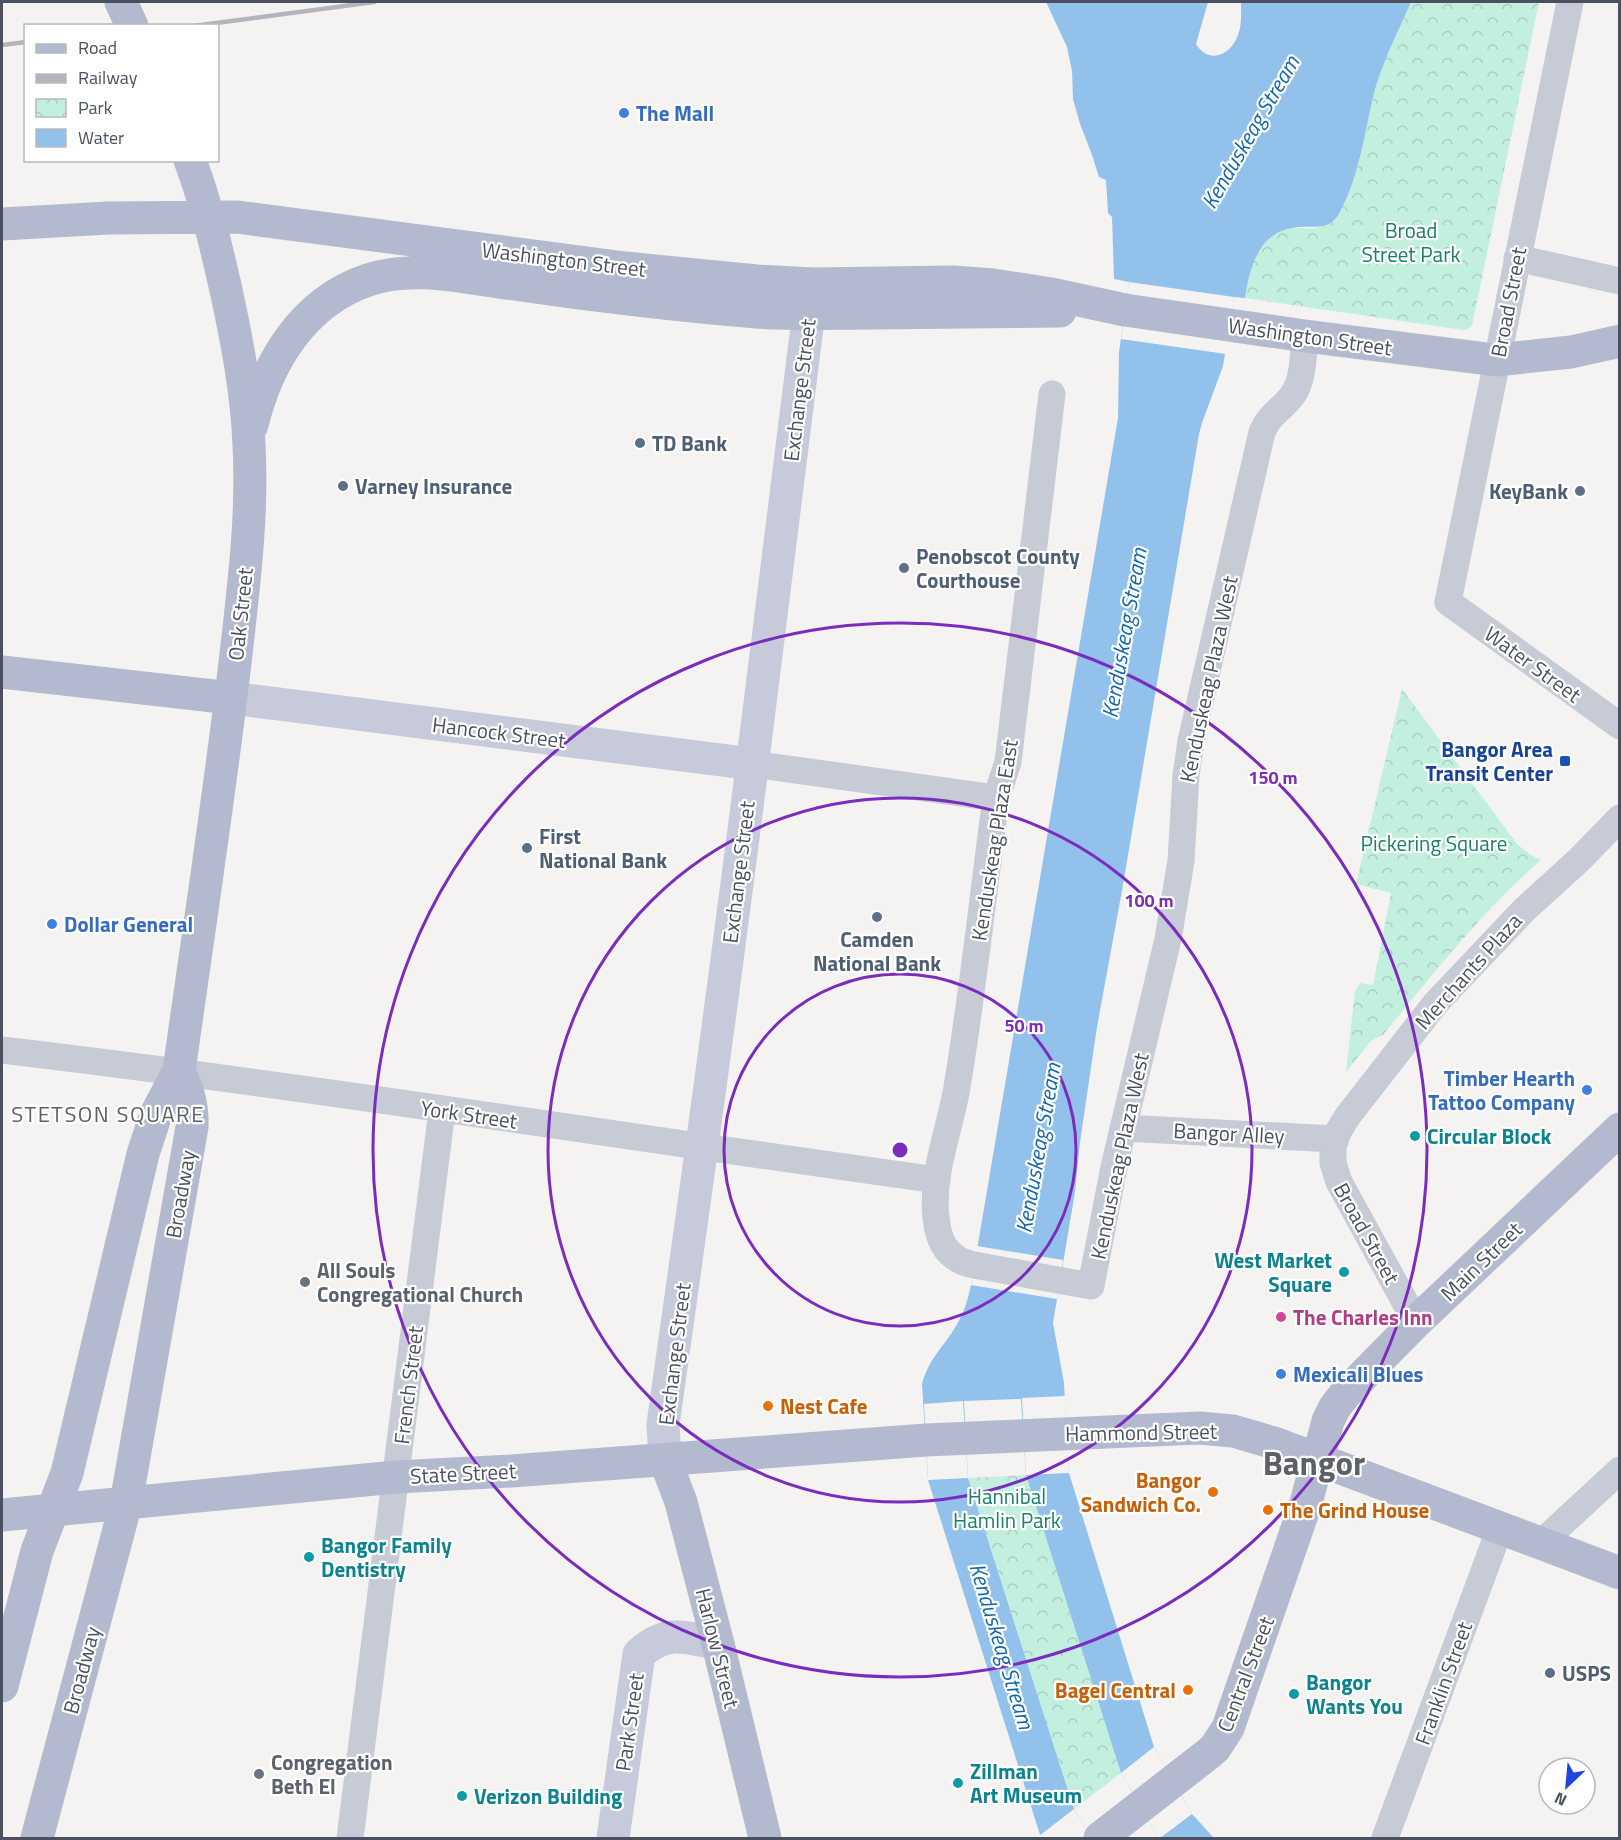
<svg xmlns="http://www.w3.org/2000/svg" width="1621" height="1840" font-family="'Titillium Web',sans-serif">
<defs>
<pattern id="park-crowns" width="20" height="18" patternUnits="userSpaceOnUse" patternTransform="scale(1.5)"><rect width="20" height="18" fill="#c3efdf"/><path d="M2 6a3 3 0 1 1 6 0M12 15a3 3 0 1 1 6 0" fill="none" stroke="#a9cfc2"/></pattern>
</defs>
<rect width="100%" height="100%" fill="#f4f3f2"/>
<path fill="url(#park-crowns)" d="M1411,2H1539L1472,326L1466,330H1463L1245,298C1249,272 1257,235 1288,228C1297,227 1306,229 1315,228C1320,227 1326,221 1331,218C1335,216 1339,214 1341,210C1361,172 1365,127 1376,86C1384,57 1398,29 1411,2Z
M1402,689L1517,844L1529,854L1541,860C1482,911 1433,974 1383,1035L1371,1041L1346,1072L1355,991L1360,983L1373,985L1391,893L1356,884Z
M1026,1475L1121,1773L1074,1809L968,1478Z"/>
<path fill="#92c2eb" d="M1046,2H1208L1196,44C1209,65 1231,55 1238,35C1242,25 1241,12 1241,2H1411C1399,29 1385,57 1376,86C1365,127 1361,173 1340,212C1330,230 1318,226 1301,227C1260,228 1250,265 1245,298L1234,297L1223,366L1202,423L1199,434L1123,885L1097,1027L1080,1142L1075,1192L1053,1323L1064,1383L1069,1473L1154,1747L1192,1814L1214,1838H1158L1121,1773L1026,1475L1021,1399L964,1401L968,1478L1074,1809L1091,1838H1041L928,1480L922,1384C929,1358 943,1348 956,1326C964,1313 968,1299 971,1285L1118,418L1119,352L1129,282L1114,279L1112,217L1108,213L1106,180L1099,177L1091,152L1080,124L1073,99L1072,71L1067,47Z"/>
<path fill="#f4f3f2" d="M1129,282L1234,297L1226,354L1121,339Z
M977,1246L1063,1260L1057,1299L971,1285Z
M1065,1396L1069,1473L1026,1475L1022,1398Z
M963,1401L968,1478L928,1480L924,1404Z
M1154,1747L1192,1814L1160,1838H1158L1121,1773Z
M1074,1809L1091,1838H1041L1039,1836Z"/>
<g fill="none" stroke-linecap="round" stroke-linejoin="round">
<path stroke="#c6cbd6" stroke-width="27" d="M1570,2L1448,602L1620,726
M1517,258L1620,281
M1052,394L1008,762L996,798C983,894 973,991 957,1087C950,1130 931,1173 936,1217C938,1242 948,1260 974,1265L1091,1286L1114,1167L1168,939L1181,861L1186,775L1191,741L1262,432C1269,415 1281,410 1292,396C1304,380 1303,355 1305,336
M753,764L996,798
M2,1050C314,1087 625,1137 937,1180
M1123,1128L1335,1139
M1416,1322L1339,1182L1333,1163V1147L1338,1132L1347,1117L1435,1004L1524,910L1579,860L1620,818
M1541,1543L1620,1470
M350,1838L442,1110
M1385,1838L1500,1528"/>
<path stroke="#c6cada" stroke-width="33" d="M231,698L753,764
M665,1460L663,1424C696,1192 728,960 757,727C776,580 793,433 812,287
M613,1838L639,1654C666,1629 685,1637 718,1644"/>
<path stroke="#b3bacf" stroke-width="33" d="M121,2L132,26
M2,224L108,218L237,217L625,268L757,281L813,284L953,282L993,285L1051,294L1125,310L1305,336L1496,360L1571,352L1620,341
M252,425C267,362 303,302 368,280C406,267 447,274 485,280C514,284 542,288 571,292C632,300 694,307 756,312C795,315 835,313 874,313C936,312 998,312 1060,311
M2,672L231,698
M665,1460L681,1502L718,1644L765,1838
M2,1515L396,1477L511,1471L926,1440L1199,1428L1233,1431L1274,1443L1620,1573
M2,1686L37,1551L67,1473L143,1154L156,1114L179,1071C198,935 219,799 235,663C243,591 253,518 249,445C247,393 237,341 226,290C216,246 206,203 190,160
M37,1838L126,1503L192,1127C193,1106 188,1090 179,1071
M1100,1838L1208,1754L1215,1748L1228,1728L1306,1503L1328,1421L1335,1407L1345,1394L1416,1322L1620,1129"/>
<path stroke="#b4b5bc" stroke-width="4.5" d="M193,26L374,2
M2,45L26,42"/>
</g>
<g fill="none" stroke="#7b2cbf" stroke-width="3">
<circle cx="900" cy="1150" r="176"/>
<circle cx="900" cy="1150" r="352"/>
<circle cx="900" cy="1150" r="527"/>
</g>
<g fill="#3f7fe0" stroke="#fff" stroke-width="2">
<circle cx="624" cy="113" r="6"/>
<circle cx="52" cy="924" r="6"/>
<circle cx="1587" cy="1090" r="6"/>
<circle cx="1281" cy="1374" r="6"/>
</g>
<g fill="#5c6f8a" stroke="#fff" stroke-width="2">
<circle cx="640" cy="443" r="6"/>
<circle cx="343" cy="486" r="6"/>
<circle cx="1580" cy="491" r="6"/>
<circle cx="904" cy="568" r="6"/>
<circle cx="527" cy="848" r="6"/>
<circle cx="877" cy="917" r="6"/>
<circle cx="1550" cy="1673" r="6"/>
</g>
<rect fill="#1a4fb4" stroke="#fff" stroke-width="2" x="1559" y="755" width="12" height="12" rx="3"/>
<g fill="#0f9aa8" stroke="#fff" stroke-width="2">
<circle cx="1415" cy="1136" r="6"/>
<circle cx="1344" cy="1272" r="6"/>
<circle cx="309" cy="1557" r="6"/>
<circle cx="1294" cy="1694" r="6"/>
<circle cx="958" cy="1783" r="6"/>
<circle cx="462" cy="1796" r="6"/>
</g>
<g fill="#6b7280" stroke="#fff" stroke-width="2">
<circle cx="305" cy="1282" r="6"/>
<circle cx="259" cy="1774" r="6"/>
</g>
<circle fill="#d1479c" stroke="#fff" stroke-width="2" cx="1281" cy="1317" r="6"/>
<g fill="#e8710a" stroke="#fff" stroke-width="2">
<circle cx="768" cy="1406" r="6"/>
<circle cx="1213" cy="1492" r="6"/>
<circle cx="1268" cy="1510" r="6"/>
<circle cx="1188" cy="1690" r="6"/>
</g>
<g text-anchor="middle" dominant-baseline="central" stroke-width="4.5" stroke-linejoin="round" paint-order="stroke">
<g font-size="21" font-weight="bold" fill="#366cbe" stroke="#fff" text-anchor="start">
<text x="636" y="113">The Mall</text>
<text x="64" y="924">Dollar General</text>
<text x="1575" y="1078" text-anchor="end">Timber Hearth<tspan x="1575" dy="24">Tattoo Company</tspan></text>
<text x="1293" y="1374">Mexicali Blues</text>
</g>
<g font-size="21" fill="#1a8166" stroke="#fff">
<text x="1411" y="230">Broad<tspan x="1411" dy="24">Street Park</tspan></text>
<text x="1434" y="843">Pickering Square</text>
<text x="1007" y="1496">Hannibal<tspan x="1007" dy="24">Hamlin Park</tspan></text>
</g>
<g font-size="21" fill="#4a505f" stroke="#fff">
<text transform="translate(564 259) rotate(7)">Washington Street</text>
<text transform="translate(1508 302) rotate(-79)">Broad Street</text>
<text transform="translate(1310 336) rotate(8)">Washington Street</text>
<text transform="translate(799 390) rotate(-83)">Exchange Street</text>
<text transform="translate(240 614) rotate(-84)">Oak Street</text>
<text transform="translate(1533 664) rotate(36)">Water Street</text>
<text transform="translate(1208 679) rotate(-78)">Kenduskeag Plaza West</text>
<text transform="translate(499 732) rotate(7)">Hancock Street</text>
<text transform="translate(994 840) rotate(-81)">Kenduskeag Plaza East</text>
<text transform="translate(738 872) rotate(-83)">Exchange Street</text>
<text transform="translate(1468 971) rotate(-48)">Merchants Plaza</text>
<text transform="translate(469 1114) rotate(8)">York Street</text>
<text transform="translate(1229 1133) rotate(3)">Bangor Alley</text>
<text transform="translate(1119 1156) rotate(-78)">Kenduskeag Plaza West</text>
<text transform="translate(180 1194) rotate(-80)">Broadway</text>
<text transform="translate(1367 1233) rotate(61)">Broad Street</text>
<text transform="translate(1481 1261) rotate(-44)">Main Street</text>
<text transform="translate(674 1354) rotate(-83)">Exchange Street</text>
<text transform="translate(408 1385) rotate(-83)">French Street</text>
<text transform="translate(1141 1432) rotate(-1)">Hammond Street</text>
<text transform="translate(463 1473) rotate(-3)">State Street</text>
<text transform="translate(718 1648) rotate(76)">Harlow Street</text>
<text transform="translate(81 1670) rotate(-75)">Broadway</text>
<text transform="translate(1245 1674) rotate(-69)">Central Street</text>
<text transform="translate(1443 1683) rotate(-70)">Franklin Street</text>
<text transform="translate(629 1722) rotate(-82)">Park Street</text>
</g>
<g font-size="21" font-weight="bold" fill="#4e5e75" stroke="#fff" text-anchor="start">
<text x="652" y="443">TD Bank</text>
<text x="355" y="486">Varney Insurance</text>
<text x="1568" y="491" text-anchor="end">KeyBank</text>
<text x="916" y="556">Penobscot County<tspan x="916" dy="24">Courthouse</tspan></text>
<text x="539" y="836">First<tspan x="539" dy="24">National Bank</tspan></text>
<text x="877" y="939" text-anchor="middle">Camden<tspan x="877" dy="24">National Bank</tspan></text>
<text x="1562" y="1673">USPS</text>
</g>
<g font-size="21" font-weight="bold" fill="#164399" stroke="#fff" text-anchor="end">
<text x="1553" y="749">Bangor Area<tspan x="1553" dy="24">Transit Center</tspan></text>
</g>
<g font-size="21" font-weight="bold" fill="#0d838f" stroke="#fff" text-anchor="start">
<text x="1427" y="1136">Circular Block</text>
<text x="1332" y="1260" text-anchor="end">West Market<tspan x="1332" dy="24">Square</tspan></text>
<text x="321" y="1545">Bangor Family<tspan x="321" dy="24">Dentistry</tspan></text>
<text x="1306" y="1682">Bangor<tspan x="1306" dy="24">Wants You</tspan></text>
<text x="970" y="1771">Zillman<tspan x="970" dy="24">Art Museum</tspan></text>
<text x="474" y="1796">Verizon Building</text>
</g>
<g font-size="21" font-weight="bold" fill="#5b616d" stroke="#fff" text-anchor="start">
<text x="317" y="1270">All Souls<tspan x="317" dy="24">Congregational Church</tspan></text>
<text x="271" y="1762">Congregation<tspan x="271" dy="24">Beth El</tspan></text>
</g>
<g font-size="21" font-weight="bold" fill="#b23c85" stroke="#fff" text-anchor="start">
<text x="1293" y="1317">The Charles Inn</text>
</g>
<g font-size="21" font-weight="bold" fill="#c56008" stroke="#fff" text-anchor="start">
<text x="780" y="1406">Nest Cafe</text>
<text x="1201" y="1480" text-anchor="end">Bangor<tspan x="1201" dy="24">Sandwich Co.</tspan></text>
<text x="1280" y="1510">The Grind House</text>
<text x="1176" y="1690" text-anchor="end">Bagel Central</text>
</g>
<g font-size="22" font-style="italic" fill="#1066ac" stroke="#fff">
<text transform="translate(1250 132) rotate(-60)">Kenduskeag Stream</text>
<text transform="translate(1124 633) rotate(-80)">Kenduskeag Stream</text>
<text transform="translate(1038 1148) rotate(-80)">Kenduskeag Stream</text>
<text transform="translate(1002 1646) rotate(73)">Kenduskeag Stream</text>
</g>
<g font-size="22" letter-spacing="1.5" fill="#5e6067" stroke="#fff">
<text x="108" y="1114">STETSON SQUARE</text>
</g>
<g font-size="33" font-weight="bold" fill="#5e6067" stroke="#fff">
<text x="1314" y="1463">Bangor</text>
</g>
</g>
<circle cx="900" cy="1150" r="9" fill="#7b2cbf" stroke="#fff" stroke-width="3"/>
<g font-size="18" text-anchor="middle" font-weight="bold" fill="#7b2cbf" stroke="#fff" stroke-width="4.5" stroke-linejoin="round" paint-order="stroke">
<text x="1273" y="784">150 m</text>
<text x="1149" y="907">100 m</text>
<text x="1024" y="1032">50 m</text>
</g>
<rect width="1621" height="1840" fill="none" stroke="#4a505f" stroke-width="6"/>
<rect x="24" y="24" width="195" height="138" fill="#ffffff" stroke="#b7b9bf" stroke-width="1.5"/>
<rect x="36" y="44" width="30" height="9" fill="#b3bacf" stroke="#b7b9bf" stroke-width="1.5"/>
<text x="78" y="54" font-size="18" fill="#4a505f">Road</text>
<rect x="36" y="74" width="30" height="9" fill="#b4b5bc" stroke="#b7b9bf" stroke-width="1.5"/>
<text x="78" y="84" font-size="18" fill="#4a505f">Railway</text>
<rect x="36" y="99" width="30" height="18" fill="url(#park-crowns)" stroke="#b7b9bf" stroke-width="1.5"/>
<text x="78" y="114" font-size="18" fill="#4a505f">Park</text>
<rect x="36" y="129" width="30" height="18" fill="#92c2eb" stroke="#b7b9bf" stroke-width="1.5"/>
<text x="78" y="144" font-size="18" fill="#4a505f">Water</text>
<g transform="translate(1567 1786) rotate(206)"><circle r="28" fill="#ffffff" stroke="#b7b9bf" stroke-width="1.5"/>
<path d="M0-4.5L10 22L0 15L-10 22Z" fill="#1f45e1"/>
<text y="-9" font-size="16" font-weight="bold" text-anchor="middle" fill="#4a505f">N</text>
</g>
</svg>
